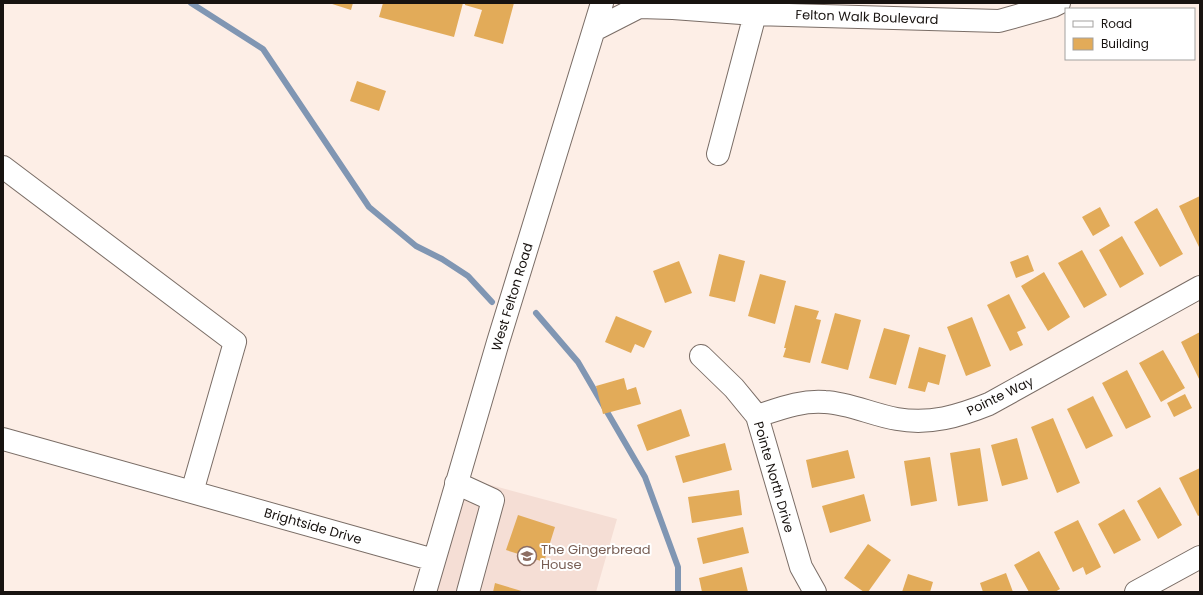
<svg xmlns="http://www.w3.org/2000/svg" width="1203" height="595" font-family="Poppins,sans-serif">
<rect width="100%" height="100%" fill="#fdeee6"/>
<path fill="#f5ded5" d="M468,479L617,519L596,592H437Z"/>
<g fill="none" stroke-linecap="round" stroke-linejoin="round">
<path stroke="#8096b3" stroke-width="6" d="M191,3L263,49L369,207L416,246L442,259L468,276L492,302
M536,313L578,362L645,477L678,567V592"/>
</g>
<path fill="#e2ab59" d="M329,3H353L351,10Z
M383,3H463L454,37L379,17Z
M465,3H514L503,44L474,36L482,10L465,5Z
M357,81L386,91L379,111L350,101Z
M1200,196V247H1199L1179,206Z
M1100,207L1110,226L1093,236L1082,217Z
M1157,208L1183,254L1160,267L1134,222Z
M1122,236L1144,274L1120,288L1099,250Z
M1082,250L1107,295L1084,308L1058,263Z
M719,254L745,261L735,302L709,296Z
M1028,255L1034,271L1016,278L1010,262Z
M679,261L692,293L665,303L653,271Z
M1044,272L1070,317L1048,331L1021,286Z
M760,274L786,281L775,324L748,316Z
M1009,294L1026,328L1017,332L1023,345L1010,351L987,305Z
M795,305L819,311L816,319L821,320L810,363L783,357L786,348H784Z
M835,313L861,320L848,370L821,363Z
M616,316L652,331L644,348L635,344L631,353L605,342Z
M972,317L991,366L966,376L947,327Z
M884,328L910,335L896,385L869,378Z
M1200,332V381L1181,342Z
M919,347L946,355L939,385L928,382L925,392L908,388Z
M1163,350L1185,388L1161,402L1139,363Z
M1127,370L1151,417L1126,429L1102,383Z
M624,378L627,390L636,387L641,404L603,414L596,386Z
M1185,394L1192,408L1174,417L1167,403Z
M1093,396L1113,436L1086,449L1067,409Z
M681,409L690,436L647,451L637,425Z
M1053,418L1080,483L1057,493L1031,427Z
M1017,438L1028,479L1002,486L991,445Z
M725,443L732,470L683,483L675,456Z
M980,448L988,501L958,506L950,453Z
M848,450L855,478L812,488L806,460Z
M930,457L937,501L911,506L904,461Z
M1200,468V515L1198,516L1179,478Z
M1160,487L1182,525L1158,539L1137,501Z
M739,490L742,515L692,523L688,497Z
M864,494L871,521L830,533L822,506Z
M1124,509L1141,540L1114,554L1098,524Z
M518,515L555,527L544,562L506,550Z
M1078,520L1101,567L1086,575L1083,567L1073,572L1054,532Z
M743,527L749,553L703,564L697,538Z
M868,544L891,560L868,592H864L844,578Z
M1039,551L1060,589L1055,592H1029L1014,565Z
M742,567L748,592H702L699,578Z
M1006,573L1013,592H983L980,583Z
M908,574L933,582L930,592H902Z
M495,583L525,592H493Z"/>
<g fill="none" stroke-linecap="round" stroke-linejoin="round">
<defs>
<path id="minor" d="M673,8L755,14L999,21L1053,6L1059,3
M594,30L639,7L673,8L667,3
M718,154L758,3
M3,167L235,342L192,492
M701,356L734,388L757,416L801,567L815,592
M757,416C779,409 801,400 825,402C849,403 873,415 897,419C930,425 959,416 989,404L1200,287
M3,439L434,560
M456,483L493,500L468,592
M425,592L498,342L602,3
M1136,592L1200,557"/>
</defs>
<use href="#minor" stroke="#7a6d66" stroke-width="24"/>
<use href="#minor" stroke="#fff" stroke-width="22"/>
</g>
<defs>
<symbol id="school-ring" viewBox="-11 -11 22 22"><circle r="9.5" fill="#fff" stroke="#8d6e63" stroke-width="1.5"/><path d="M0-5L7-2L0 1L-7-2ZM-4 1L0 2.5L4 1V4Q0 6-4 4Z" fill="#8d6e63"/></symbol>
</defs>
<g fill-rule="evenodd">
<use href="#school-ring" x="516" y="545" width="22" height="22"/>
</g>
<g text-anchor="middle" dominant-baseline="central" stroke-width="4" stroke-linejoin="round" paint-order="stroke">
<g font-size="13" fill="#181310" stroke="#fff">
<text transform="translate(867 17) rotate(2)">Felton Walk Boulevard</text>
<text transform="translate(512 297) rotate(-73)">West Felton Road</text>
<text transform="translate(1000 396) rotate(-26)">Pointe Way</text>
<text transform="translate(774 477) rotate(74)">Pointe North Drive</text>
<text transform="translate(313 526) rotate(16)">Brightside Drive</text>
</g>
<g font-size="13" fill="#785e54" stroke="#fff" text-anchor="start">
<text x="541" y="549">The Gingerbread<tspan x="541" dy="15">House</tspan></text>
</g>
</g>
<rect width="1203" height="595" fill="none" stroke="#181310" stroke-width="8"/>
<rect x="1065" y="8" width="130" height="52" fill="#ffffff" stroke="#a3a19f"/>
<rect x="1073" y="21" width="20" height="6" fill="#ffffff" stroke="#a3a19f"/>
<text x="1101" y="28" font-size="12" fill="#181310">Road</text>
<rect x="1073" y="38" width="20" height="12" fill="#e2ab59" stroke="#a3a19f"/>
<text x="1101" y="48" font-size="12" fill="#181310">Building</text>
</svg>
